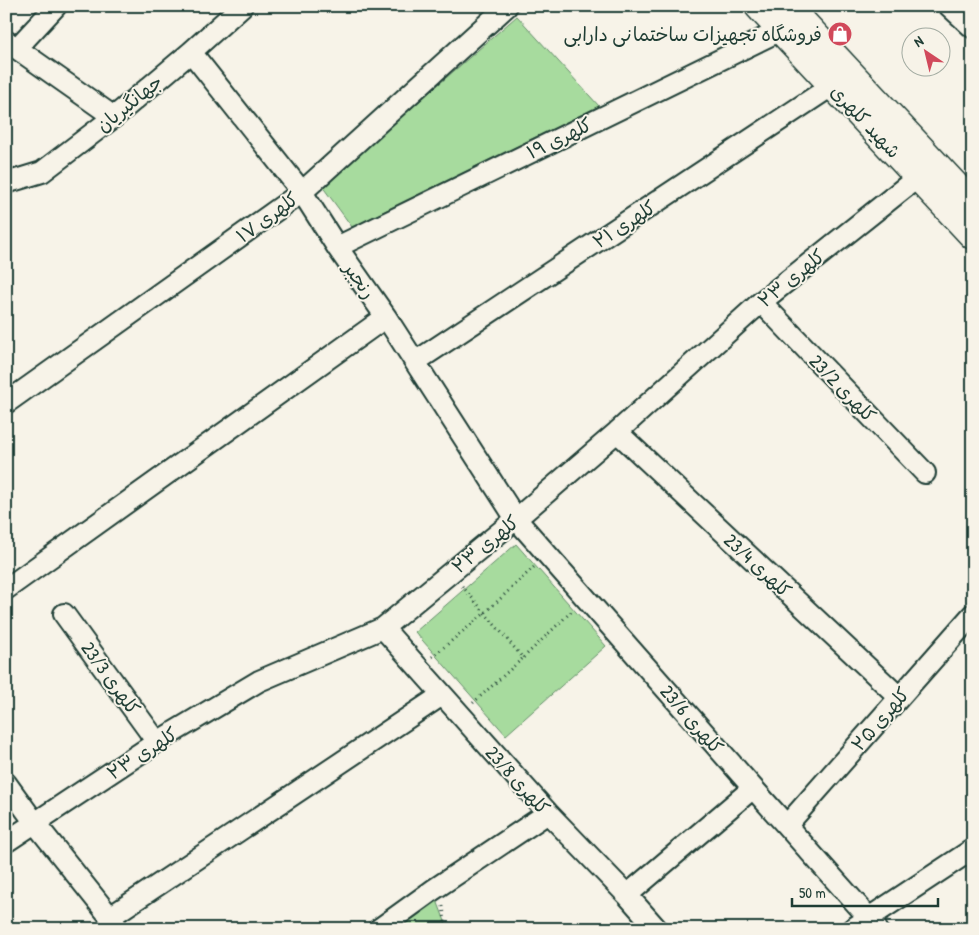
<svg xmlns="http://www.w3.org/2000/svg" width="979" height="935" font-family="'Patrick Hand','Playpen Sans Arabic',sans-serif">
<rect width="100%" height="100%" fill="#f7f3e8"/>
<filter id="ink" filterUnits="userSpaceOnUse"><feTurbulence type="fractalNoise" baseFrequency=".02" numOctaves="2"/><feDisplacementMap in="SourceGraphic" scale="10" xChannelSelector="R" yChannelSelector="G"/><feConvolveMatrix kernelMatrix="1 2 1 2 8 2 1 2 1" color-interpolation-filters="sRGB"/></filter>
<g filter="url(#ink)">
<path fill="#a7db9e" stroke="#638c69" d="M517,16L599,106L352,227L322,186Z
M516,544L606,646L506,735L415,632Z
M433,890L448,929H379Z"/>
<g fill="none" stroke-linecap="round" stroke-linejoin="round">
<defs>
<path id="minor" d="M949,6L973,28
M6,41L114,117
M17,48L56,6
M191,52L302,192L337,247L386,317L516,519L753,788L869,918L877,929
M6,183L42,172L114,117L191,52L242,6
M337,247L781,30
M761,302L925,473
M415,362L833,85
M6,403L302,192L507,6
M617,432L899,697
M6,589L386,317
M64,614L157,742
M383,628L548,813L627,895L657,929
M6,783L35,823L110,917L118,929
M787,825L973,614
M6,842L157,742L259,681L383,628L516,519L617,432L761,302L918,177
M627,895L753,788
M110,917L442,695
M379,929L433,890L548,813
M852,929L973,849"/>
<path id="secondary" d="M759,6L973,235
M787,6L973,205"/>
</defs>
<use href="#minor" stroke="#1f3d34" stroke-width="24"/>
<use href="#secondary" stroke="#1f3d34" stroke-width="31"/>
<path stroke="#1f3d34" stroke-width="3" stroke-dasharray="1 4" stroke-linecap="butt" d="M462,586L523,658L573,610
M432,657L485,613L534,567
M473,703L523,658
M443,906L446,929"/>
<use href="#minor" stroke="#f7f3e8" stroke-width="20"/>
<use href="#secondary" stroke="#f7f3e8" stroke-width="28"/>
</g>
</g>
<defs>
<symbol id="shop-disc" viewBox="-11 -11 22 22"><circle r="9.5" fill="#d1495b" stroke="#f7f3e8"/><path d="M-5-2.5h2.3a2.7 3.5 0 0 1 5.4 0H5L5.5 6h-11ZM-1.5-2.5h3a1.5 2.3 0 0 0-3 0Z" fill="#fff"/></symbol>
</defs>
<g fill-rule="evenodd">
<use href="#shop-disc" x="826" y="20" width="28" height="28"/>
</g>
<g text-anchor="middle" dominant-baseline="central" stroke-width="4" stroke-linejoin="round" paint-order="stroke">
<g font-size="19" fill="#1f3d34" stroke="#f7f3e8" text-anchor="end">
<text x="822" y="34">فروشگاه تجهیزات ساختمانی دارابی</text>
</g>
<g font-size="19" fill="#1f3d34" stroke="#f7f3e8">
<text transform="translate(129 103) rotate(-39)">جهانگیریان</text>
<text transform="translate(866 121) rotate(47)">شهید کلهری</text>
<text transform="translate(559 138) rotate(-26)">کلهری ۱۹</text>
<text transform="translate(267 217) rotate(-36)">کلهری ۱۷</text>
<text transform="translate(624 224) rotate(-33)">کلهری ۲۱</text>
<text transform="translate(791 278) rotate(-39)">کلهری ۲۳</text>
<text transform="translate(360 280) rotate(55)">رنجبر</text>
<text transform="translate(843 388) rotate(46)">کلهری 23/2</text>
<text transform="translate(485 544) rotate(-39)">کلهری ۲۳</text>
<text transform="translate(758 565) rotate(43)">کلهری 23/4</text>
<text transform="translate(111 678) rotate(54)">کلهری 23/3</text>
<text transform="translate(692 719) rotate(49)">کلهری 23/6</text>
<text transform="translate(880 719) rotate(-49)">کلهری ۲۵</text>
<text transform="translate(142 753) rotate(-33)">کلهری ۲۳</text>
<text transform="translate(518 780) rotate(48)">کلهری 23/8</text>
</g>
</g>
<rect width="979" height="935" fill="none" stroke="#f7f3e8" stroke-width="25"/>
<rect x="12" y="12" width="954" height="910" fill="none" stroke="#1f3d34" stroke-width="2" filter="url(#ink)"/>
<g transform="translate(926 52) rotate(325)"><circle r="24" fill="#f7f3e8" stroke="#a1aaa0"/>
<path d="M0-4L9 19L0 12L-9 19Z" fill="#d1495b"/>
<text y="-8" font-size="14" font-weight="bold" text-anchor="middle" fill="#1f3d34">N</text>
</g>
<path d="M792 898v8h146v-8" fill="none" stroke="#1f3d34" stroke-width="2.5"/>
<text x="799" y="898" font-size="15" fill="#1f3d34" stroke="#f7f3e8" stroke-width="4" paint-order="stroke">50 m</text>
</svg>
